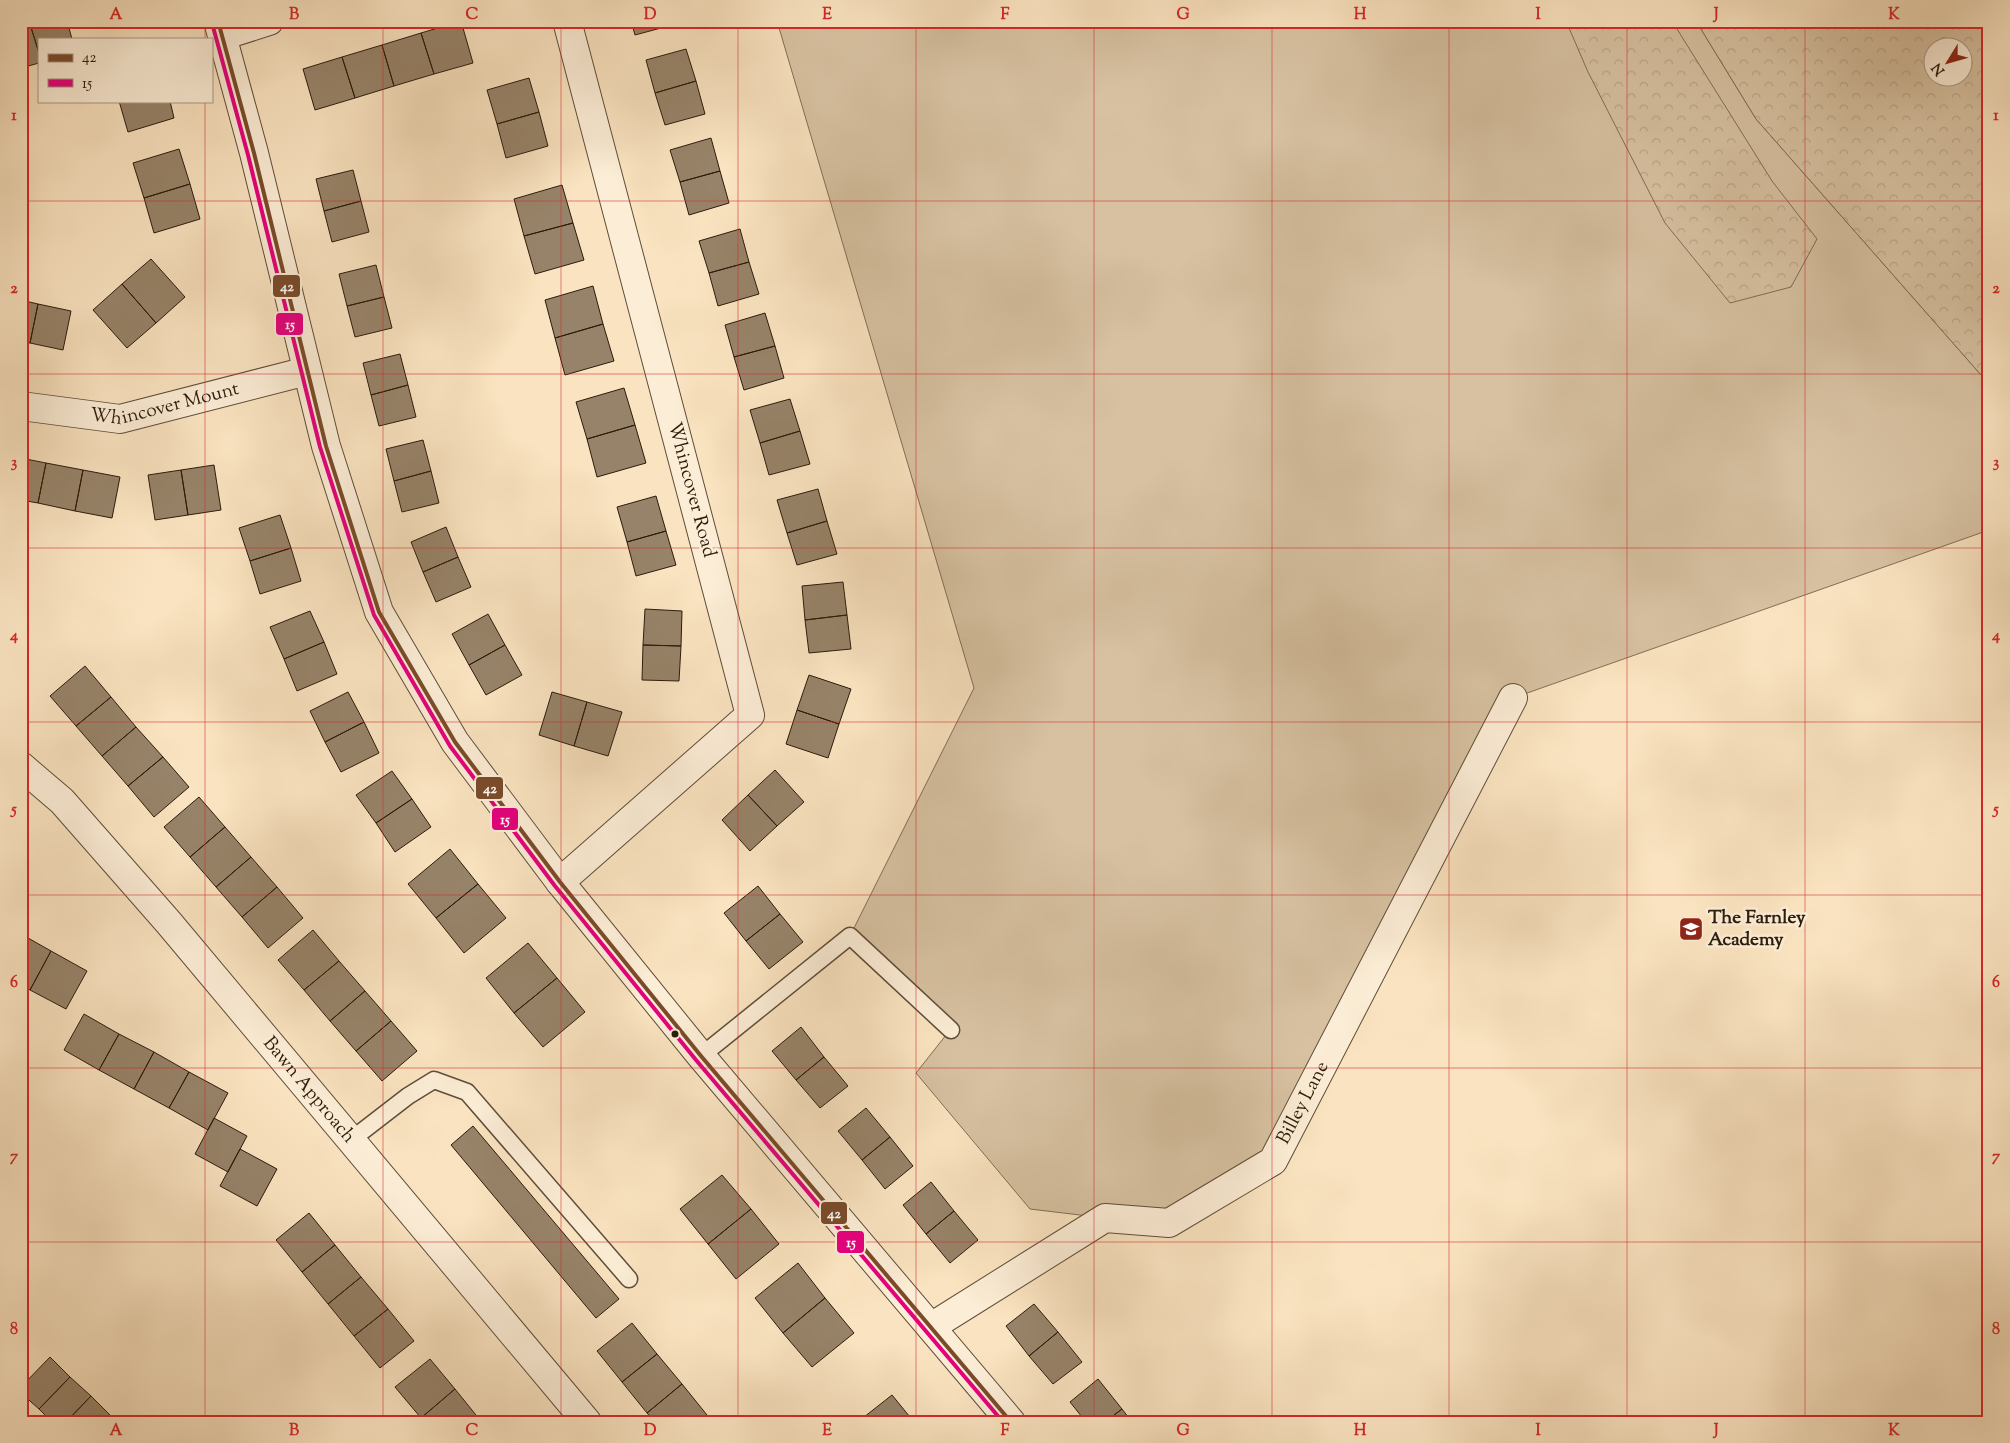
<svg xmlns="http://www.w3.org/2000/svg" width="2010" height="1443" font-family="'Sorts Mill Goudy',serif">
<defs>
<pattern id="forest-crowns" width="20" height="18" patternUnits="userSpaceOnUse" patternTransform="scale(1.25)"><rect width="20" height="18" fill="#d7c1a1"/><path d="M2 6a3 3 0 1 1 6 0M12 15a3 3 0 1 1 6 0" fill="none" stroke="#b9a589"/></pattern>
</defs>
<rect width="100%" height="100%" fill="#fae3c0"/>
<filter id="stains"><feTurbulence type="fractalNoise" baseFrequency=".004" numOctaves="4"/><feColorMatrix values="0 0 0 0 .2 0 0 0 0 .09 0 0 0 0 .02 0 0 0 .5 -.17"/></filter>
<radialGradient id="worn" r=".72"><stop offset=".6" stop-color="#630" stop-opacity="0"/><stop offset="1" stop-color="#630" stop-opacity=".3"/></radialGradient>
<path fill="#d7c1a1" stroke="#816e56" d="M777,21H1696L1756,119L1989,384V530L1513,698L1273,1161L1169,1223L1105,1218L1030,1209L916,1073L950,1030L850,936L974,688Z"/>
<path fill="url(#forest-crowns)" stroke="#816e56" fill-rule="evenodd" d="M1566,21H1672L1772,181L1817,239L1791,287L1730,303L1665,223L1588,72Z
M1696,21H1989V384L1756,119ZM1932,48H1962V78H1932Z"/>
<path fill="#978369" stroke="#2b1b0b" d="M21,21H29L39,53V63L21,68Z
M29,21H67L72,39H39V53Z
M461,21L473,63L434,74L421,33Z
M631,21H675L676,24L635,35Z
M421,33L434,74L394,86L382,45Z
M382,45L394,86L355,98L342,57Z
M686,49L696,81L655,93L646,60Z
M342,57L355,98L315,110L303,69Z
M529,78L539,112L497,124L487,90Z
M696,81L705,114L665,125L655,93Z
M119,101H170L174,118L128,132Z
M539,112L548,146L506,158L497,124Z
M711,138L720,171L680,182L670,150Z
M179,149L190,184L144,198L133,163Z
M353,170L361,201L324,211L316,179Z
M720,171L729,203L689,215L680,182Z
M190,184L200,219L154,233L144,198Z
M562,185L573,223L524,236L514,199Z
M361,201L369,232L332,242L324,211Z
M573,223L584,260L535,274L524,236Z
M740,229L749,262L709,273L699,241Z
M151,259L185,297L156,323L122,284Z
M749,262L759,294L718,306L709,273Z
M376,265L384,297L347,306L339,274Z
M122,284L156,323L127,348L93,310Z
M593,286L603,324L555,338L545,300Z
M384,297L392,328L355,337L347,306Z
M21,300L38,304L30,343L21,342Z
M38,304L71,311L63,350L30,343Z
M765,313L775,346L734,357L725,325Z
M603,324L614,361L565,375L555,338Z
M775,346L784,378L744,390L734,357Z
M400,354L408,385L371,395L363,363Z
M408,385L416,417L379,426L371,395Z
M624,388L635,425L587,439L576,402Z
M790,399L800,431L760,443L750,410Z
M635,425L646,463L597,477L587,439Z
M800,431L810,464L769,475L760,443Z
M423,440L431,471L394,481L386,449Z
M21,458L46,463L38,503L21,500Z
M46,463L83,470L75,511L38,503Z
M214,465L221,510L188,515L181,470Z
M83,470L120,477L112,518L75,511Z
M181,470L188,515L155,520L148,475Z
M431,471L439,503L402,512L394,481Z
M818,489L827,521L787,533L777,500Z
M656,496L666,531L627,542L617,507Z
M280,515L291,548L250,561L239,528Z
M827,521L837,554L797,565L787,533Z
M446,527L458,557L423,572L411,542Z
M666,531L676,565L636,576L627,542Z
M291,548L301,581L260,594L250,561Z
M458,557L471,587L436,602L423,572Z
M843,582L847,615L805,620L802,586Z
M645,609L682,611L681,646L643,645Z
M310,611L324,642L284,659L270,627Z
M488,614L505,645L469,665L452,634Z
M847,615L851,649L809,653L805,620Z
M324,642L337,674L297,691L284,659Z
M505,645L522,675L486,695L469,665Z
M643,645L681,646L679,681L642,680Z
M85,666L111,697L76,726L50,696Z
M809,675L851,689L839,724L797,710Z
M348,692L364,722L325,742L310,711Z
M552,692L587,702L574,746L539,735Z
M111,697L136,727L102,756L76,726Z
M587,702L622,712L608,756L574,746Z
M797,710L839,724L828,758L786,744Z
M364,722L379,753L341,772L325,742Z
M136,727L163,757L128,786L102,756Z
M163,757L189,787L154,817L128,786Z
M775,770L804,802L777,826L748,795Z
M392,771L412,799L376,823L356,795Z
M748,795L777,826L750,851L722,820Z
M199,797L225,827L190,857L164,827Z
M412,799L431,827L395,852L376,823Z
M225,827L251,857L216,887L190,857Z
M450,849L478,884L436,918L408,884Z
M251,857L277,887L242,917L216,887Z
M478,884L506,918L464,953L436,918Z
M758,886L780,914L746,941L724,913Z
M277,887L303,918L268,948L242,917Z
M780,914L803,942L769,969L746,941Z
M313,930L339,961L304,990L278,960Z
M21,934L51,951L30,990L21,985Z
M528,943L557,978L514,1013L486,978Z
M51,951L87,971L66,1009L30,990Z
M339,961L365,991L330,1021L304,990Z
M557,978L585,1012L543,1047L514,1013Z
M365,991L391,1021L356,1051L330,1021Z
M84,1014L119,1034L99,1070L64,1050Z
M391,1021L417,1051L382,1081L356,1051Z
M801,1027L824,1057L796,1080L772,1051Z
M119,1034L154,1052L134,1089L99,1070Z
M154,1052L189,1072L169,1108L134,1089Z
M824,1057L848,1086L820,1108L796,1080Z
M189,1072L228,1093L208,1130L169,1108Z
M866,1108L890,1137L862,1160L838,1131Z
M214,1118L247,1136L228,1172L195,1154Z
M473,1126L619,1299L596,1318L451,1145Z
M890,1137L913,1166L885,1189L862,1160Z
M240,1149L277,1169L257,1206L220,1186Z
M722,1175L751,1209L708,1244L680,1209Z
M931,1182L954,1211L926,1234L903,1205Z
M751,1209L779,1244L736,1279L708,1244Z
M954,1211L978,1240L950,1263L926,1234Z
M309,1213L335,1245L302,1272L276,1240Z
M335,1245L361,1277L328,1304L302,1272Z
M798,1263L825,1298L783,1333L755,1298Z
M361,1277L388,1309L354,1336L328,1304Z
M825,1298L854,1333L812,1367L783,1333Z
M1034,1304L1058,1332L1029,1356L1006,1326Z
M388,1309L414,1341L380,1368L354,1336Z
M632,1323L657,1354L622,1382L597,1351Z
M1058,1332L1082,1362L1053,1384L1029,1356Z
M657,1354L682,1384L647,1413L622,1382Z
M50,1357L70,1377L39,1409L21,1393V1387Z
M430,1359L455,1389L421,1418L395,1387Z
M70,1377L91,1396L66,1422H52L39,1409Z
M1098,1379L1122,1409L1105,1422H1086L1070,1402Z
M682,1384L707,1415L698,1422H655L647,1413Z
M455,1389L480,1420L478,1422H424L421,1418Z
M892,1395L914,1422H860L859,1421Z
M91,1396L111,1416L106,1422H66Z
M1122,1409L1132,1422H1105Z
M707,1415L713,1422H698Z
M111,1416L117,1422H106Z"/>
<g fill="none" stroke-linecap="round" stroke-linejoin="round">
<defs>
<path id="service" d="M701,1056L850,936L951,1030
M351,1140L408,1096L434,1080L467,1092L629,1279"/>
<g id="minor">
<path d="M218,21L254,153L326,446L379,612L455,742L560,882L701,1056L1011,1422"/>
<path d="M222,36L269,21"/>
<path id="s1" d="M21,406L120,419L307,371"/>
<path id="s2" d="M21,766L62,801L169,923L587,1422"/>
<path d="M560,882L750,715L567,21"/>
<path id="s3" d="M931,1327L1105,1218L1169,1223L1273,1161L1513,698"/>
</g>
</defs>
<use href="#service" stroke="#5f4d38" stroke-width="19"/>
<use href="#minor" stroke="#5f4d38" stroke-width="30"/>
<use href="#service" stroke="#fcedd6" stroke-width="16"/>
<use href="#minor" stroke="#fcedd6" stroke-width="28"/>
<defs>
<path id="bus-1" d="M218,21L254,153L326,446L379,612L455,742L560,882L701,1056L1011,1422"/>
<path id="bus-2" d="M212,23L248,155L320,447L374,615L450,746L555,886L696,1060L1003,1422"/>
</defs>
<use href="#bus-1" stroke="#fcedd6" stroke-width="8"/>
<use href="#bus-2" stroke="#fcedd6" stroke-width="8"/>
<use href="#bus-1" stroke="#7a4b2a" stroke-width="4"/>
<use href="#bus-2" stroke="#e5007d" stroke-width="4"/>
</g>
<path fill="none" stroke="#d62828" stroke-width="1" stroke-opacity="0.55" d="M205,21V39M383,21V1422M561,21V1422M738,21V1422M916,21V1422M1094,21V1422M1272,21V1422M1449,21V1422M1627,21V1422M1805,21V1422M205,101V1422M21,201H1989M21,374H1989M21,548H1989M21,722H1989M21,895H1989M21,1068H1989M21,1242H1989"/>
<defs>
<symbol id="school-square" viewBox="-11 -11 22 22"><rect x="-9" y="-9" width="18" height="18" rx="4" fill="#8f2418" stroke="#fcedd6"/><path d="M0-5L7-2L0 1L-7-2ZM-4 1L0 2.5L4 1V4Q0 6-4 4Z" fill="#fff"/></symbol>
</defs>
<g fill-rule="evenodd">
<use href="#school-square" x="1677" y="915" width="28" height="28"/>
</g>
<circle fill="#2b1b0b" stroke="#fcedd6" stroke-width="2" cx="675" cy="1034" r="4.5"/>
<g text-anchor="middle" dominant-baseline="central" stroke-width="5" stroke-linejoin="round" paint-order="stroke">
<g font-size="19" fill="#2b1b0b" stroke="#fcedd6">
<text stroke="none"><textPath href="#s1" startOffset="146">Whincover Mount</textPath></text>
<text transform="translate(691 490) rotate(75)">Whincover Road</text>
<text stroke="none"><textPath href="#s2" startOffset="434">Bawn Approach</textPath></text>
<text stroke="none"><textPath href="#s3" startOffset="456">Billey Lane</textPath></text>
</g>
<g font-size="19" font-weight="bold" fill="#2b1b0b" stroke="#fcedd6" text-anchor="start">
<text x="1708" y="918">The Farnley<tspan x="1708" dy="22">Academy</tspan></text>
</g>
</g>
<g stroke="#fcedd6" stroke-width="2">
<rect x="272" y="274" width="29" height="24" rx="5" fill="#7a4b2a"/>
<rect x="275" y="312" width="29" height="24" rx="5" fill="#e5007d"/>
<rect x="475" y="776" width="29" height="24" rx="5" fill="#7a4b2a"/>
<rect x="491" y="807" width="28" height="24" rx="5" fill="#e5007d"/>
<rect x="820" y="1201" width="28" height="24" rx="5" fill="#7a4b2a"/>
<rect x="836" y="1230" width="29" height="24" rx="5" fill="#e5007d"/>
</g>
<g font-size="14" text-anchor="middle" font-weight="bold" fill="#fff">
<text x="287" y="291">42</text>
<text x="290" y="329">15</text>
<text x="490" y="793">42</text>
<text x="505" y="824">15</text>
<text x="834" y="1218">42</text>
<text x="851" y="1247">15</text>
</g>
<rect width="2010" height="1443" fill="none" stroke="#fae3c0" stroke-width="55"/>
<rect x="38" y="38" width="175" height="65" fill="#fcedd6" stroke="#a89985"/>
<rect x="48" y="54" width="25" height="8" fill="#7a4b2a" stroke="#a89985"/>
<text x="82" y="62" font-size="15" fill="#2b1b0b">42</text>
<rect x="48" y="79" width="25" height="8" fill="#e5007d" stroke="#a89985"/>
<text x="82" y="88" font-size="15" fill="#2b1b0b">15</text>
<g transform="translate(1948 62) rotate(233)"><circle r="24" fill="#fcedd6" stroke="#a89985"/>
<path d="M0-4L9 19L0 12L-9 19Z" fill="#8f2418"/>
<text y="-8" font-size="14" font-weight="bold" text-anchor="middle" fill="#2b1b0b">N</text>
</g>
<rect x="28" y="28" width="1954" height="1388" fill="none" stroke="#d62828" stroke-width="2"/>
<g font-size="16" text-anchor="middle" font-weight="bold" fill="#d62828">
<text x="116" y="19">A</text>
<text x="294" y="19">B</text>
<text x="472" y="19">C</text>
<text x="650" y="19">D</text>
<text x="827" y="19">E</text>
<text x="1005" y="19">F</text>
<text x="1183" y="19">G</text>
<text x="1360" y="19">H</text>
<text x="1538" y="19">I</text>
<text x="1716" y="19">J</text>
<text x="1894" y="19">K</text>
<text x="14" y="120">1</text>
<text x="1996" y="120">1</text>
<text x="14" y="293">2</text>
<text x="1996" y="293">2</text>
<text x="14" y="467">3</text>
<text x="1996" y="467">3</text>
<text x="14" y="640">4</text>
<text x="1996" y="640">4</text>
<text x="14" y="814">5</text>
<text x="1996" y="814">5</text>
<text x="14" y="987">6</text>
<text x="1996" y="987">6</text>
<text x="14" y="1161">7</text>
<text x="1996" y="1161">7</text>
<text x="14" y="1334">8</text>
<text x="1996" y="1334">8</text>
<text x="116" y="1435">A</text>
<text x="294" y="1435">B</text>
<text x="472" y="1435">C</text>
<text x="650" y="1435">D</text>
<text x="827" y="1435">E</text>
<text x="1005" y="1435">F</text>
<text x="1183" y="1435">G</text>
<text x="1360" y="1435">H</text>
<text x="1538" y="1435">I</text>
<text x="1716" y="1435">J</text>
<text x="1894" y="1435">K</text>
</g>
<rect width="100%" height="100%" filter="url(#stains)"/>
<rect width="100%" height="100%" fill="url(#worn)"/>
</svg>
